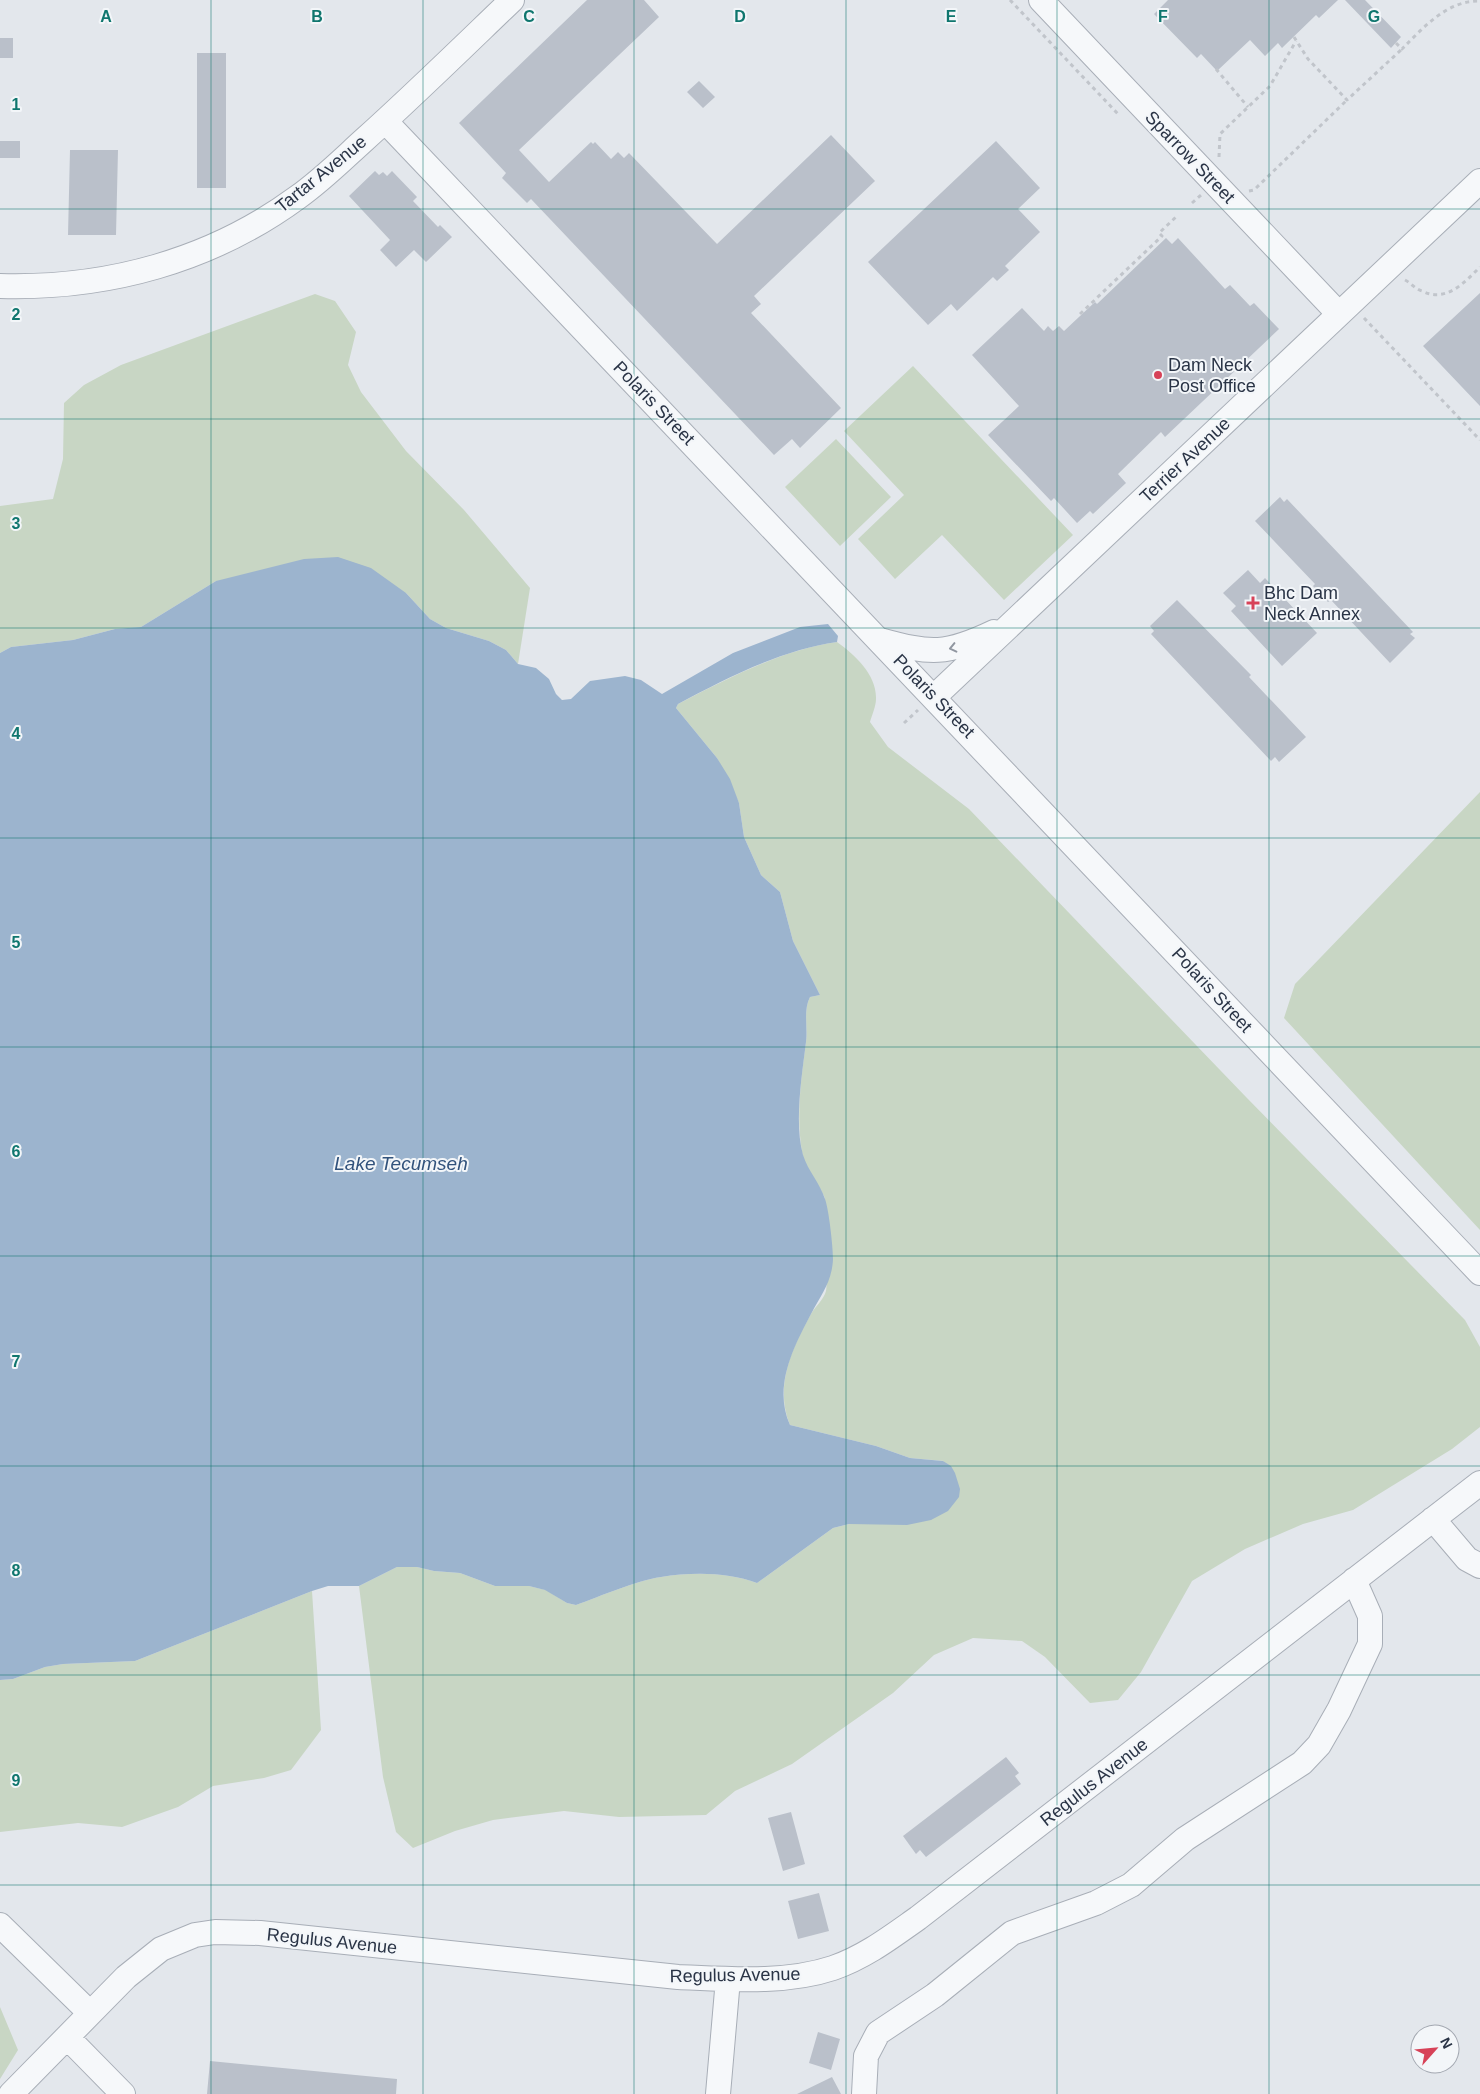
<svg xmlns="http://www.w3.org/2000/svg" width="1480" height="2094" font-family="Arial,sans-serif">
<rect width="100%" height="100%" fill="#e3e7ec"/>
<path fill="#c8d6c4" d="M315,294L335,301L356,332L348,365L361,392L406,451L464,510L530,588L518,664L506,650L489,641L446,628L430,619L406,593L216,581L141,627L115,629L73,640L11,647L0,653V506L53,499L63,459L64,403L84,385L121,365Z
M913,366L1073,535L1004,600L942,535L895,579L858,539L904,495L844,431Z
M836,439L891,497L840,546L785,487Z
M837,642C855,655 877,675 876,699C876,706 872,715 870,722L888,747L969,809L1246,1097L1465,1320L1480,1347V1427L1452,1449L1353,1510L1303,1524L1245,1549L1192,1581L1141,1672L1118,1700L1090,1703L1045,1657L1022,1641L973,1638L934,1655L893,1693L792,1764L735,1791L706,1815L619,1817L564,1811L493,1820L455,1831L413,1848L396,1832L383,1777L359,1586L397,1567H417L434,1571L460,1573L495,1586H529L546,1590L567,1603L576,1605C601,1596 635,1581 661,1577C692,1572 728,1572 757,1583L833,1528L849,1524L944,1461L910,1458L876,1446L790,1425C774,1387 792,1347 811,1314C815,1307 824,1299 826,1291C828,1283 827,1202 824,1196C817,1181 805,1169 802,1152C796,1115 801,1079 806,1042C808,1027 803,1011 810,997L820,995L793,941L780,892L761,875L744,837L739,803L717,758L676,708L678,704C727,679 781,650 837,642Z
M1480,792V1230L1284,1018L1295,984Z
M312,1591L321,1730L291,1770L264,1778L213,1786L178,1807L122,1827L78,1823L0,1832V1680L13,1679L45,1667L63,1664L135,1661Z
M0,2007L18,2050L0,2079Z"/>
<path fill="#9cb4ce" d="M338,557L371,568L406,593L430,619L446,628L489,641L506,650L518,664L536,668L549,679L556,694L562,700L571,699L590,681L625,676L641,680L662,694L733,653L800,627L828,624L838,636L837,642C781,650 727,678 678,704L676,708L717,758L730,779L739,803L744,837L761,875L780,892L793,941L820,995L810,997C803,1011 808,1027 806,1042C802,1075 794,1123 803,1155C808,1171 820,1183 825,1199C829,1210 833,1247 833,1259C832,1282 821,1295 811,1314C793,1348 773,1387 790,1425L876,1446L910,1458L943,1461L951,1466L955,1473L960,1489L959,1497L948,1511L931,1520L907,1525L849,1524L833,1528L757,1583C728,1572 692,1572 661,1577C635,1581 601,1596 576,1605L567,1603L545,1590L529,1586H495L460,1573L434,1571L417,1567H397L359,1586H328L312,1591L135,1661L63,1664L45,1667L13,1679L0,1680V653L11,647L73,640L115,629L141,627L216,581L304,559Z"/>
<path fill="#bac0ca" d="M587,0H644L659,17L519,150L549,182L591,142L593,144L595,142L611,159L618,152L624,158L629,153L717,244L831,135L875,181L754,296L761,304L751,313L841,408L800,448L792,439L774,455L531,199L527,203L502,178L506,173L459,123Z
M1168,0H1338L1319,18L1316,15L1282,48L1278,43L1265,56L1250,40L1217,71L1201,54L1197,58L1154,14Z
M1345,0H1365L1401,37L1391,48Z
M0,38H13V58H0Z
M197,53H226V188H197Z
M699,81L715,97L703,108L687,92Z
M0,141H20V158H0Z
M996,141L1040,188L1018,209L1040,232L1005,266L1009,270L997,281L993,277L957,311L951,304L928,325L868,262Z
M70,150H118L116,235H68Z
M375,171L379,175L383,172L387,176L392,171L417,197L413,201L438,227L440,225L452,237L426,262L414,250L396,267L380,250L390,240L349,196Z
M1166,238L1172,244L1178,238L1225,289L1230,285L1250,306L1254,303L1279,329L1165,437L1161,432L1118,474L1126,483L1093,514L1090,511L1077,523L1054,498L1051,501L988,435L1019,406L972,355L1022,308L1044,331L1048,326L1053,331L1059,326L1064,331L1095,302L1097,304Z
M1480,293V406L1423,346Z
M1280,497L1284,502L1287,499L1413,632L1410,634L1415,638L1390,663L1331,600L1328,602L1322,596L1313,586L1315,584L1255,521Z
M1248,570L1260,583L1265,578L1317,633L1282,666L1231,611L1236,606L1223,593Z
M1177,600L1251,675L1249,677L1306,737L1279,762L1275,757L1271,761L1151,634L1154,631L1150,626Z
M1006,1757L1019,1773L1015,1776L1021,1784L926,1857L920,1850L916,1854L903,1836Z
M791,1812L805,1864L783,1871L768,1818Z
M819,1893L829,1931L798,1939L788,1901Z
M818,2032L840,2039L831,2070L809,2063Z
M210,2061L397,2079L396,2094H207Z
M832,2077L841,2094H797Z"/>
<g fill="none" stroke-linecap="round" stroke-linejoin="round">
<defs>
<path id="minor" d="M1041,0L1339,314
M385,121L1480,1273
M0,286C107,289 211,261 298,197C322,180 343,159 364,140C414,95 463,47 512,0
M880,640C931,654 946,655 994,632
M934,697L1480,181
M1433,1519L1467,1559L1480,1566
M0,1925L90,2013
M67,2037L123,2094
M11,2094L126,1977L161,1949L195,1935L215,1932L260,1933L678,1977C728,1979 785,1984 833,1968C865,1957 891,1937 918,1918L1480,1483
M718,2094L728,1979
M864,2094L866,2056L878,2033L935,1995L1012,1933L1096,1903L1131,1885L1185,1839L1302,1763L1319,1745L1339,1710L1370,1644V1616L1354,1580"/>
</defs>
<use href="#minor" stroke="#a8aeb7" stroke-width="26"/>
<path stroke="#c1c5cb" stroke-width="3" stroke-dasharray="4 4" stroke-linecap="butt" d="M1010,0L1118,114
M1294,37L1308,59L1347,100L1402,49
M1396,43L1402,49C1422,29 1447,0 1480,1
M1216,69L1248,107
M1219,157L1220,134L1270,86L1296,41
M1249,191L1254,190L1347,100
M1192,203L1201,195
M1405,280C1411,283 1415,289 1422,291C1446,303 1464,283 1480,267
M1080,314L1162,236L1159,233L1177,216
M1364,318L1480,440
M904,723L918,710"/>
<use href="#minor" stroke="#f6f8fa" stroke-width="24"/>
</g>
<defs><path id="oneway-chevron" d="M-2-3.5L2.5 0L-2 3.5" fill="none" stroke-width="1.6" stroke-linecap="round" stroke-linejoin="round" transform="scale(1.25)"/></defs>
<use stroke="#9096a0" href="#oneway-chevron" transform="translate(953 648) rotate(167)"/>
<path fill="none" stroke="#0f766e" stroke-width="1" stroke-opacity="0.55" d="M211,0V2094M423,0V2094M634,0V2094M846,0V2094M1057,0V2094M1269,0V2094M0,209H1480M0,419H1480M0,628H1480M0,838H1480M0,1047H1480M0,1256H1480M0,1466H1480M0,1675H1480M0,1885H1480"/>
<g fill="#d74258" stroke="#f3f6f9" stroke-width="2">
<circle cx="1158" cy="375" r="5"/>
<path d="M1250.5 595.5h5v5h5v5h-5v5h-5v-5h-5v-5h5z"/>
</g>
<g text-anchor="middle" dominant-baseline="central" stroke-width="4" stroke-linejoin="round" paint-order="stroke">
<g font-size="18" fill="#2a3446" stroke="#f3f6f9">
<text transform="translate(1190 157) rotate(46)">Sparrow Street</text>
<text transform="translate(321 174) rotate(-39)">Tartar Avenue</text>
<text transform="translate(654 403) rotate(46)">Polaris Street</text>
<text transform="translate(1185 460) rotate(-43)">Terrier Avenue</text>
<text transform="translate(934 696) rotate(46)">Polaris Street</text>
<text transform="translate(1212 990) rotate(47)">Polaris Street</text>
<text transform="translate(1094 1782) rotate(-38)">Regulus Avenue</text>
<text transform="translate(332 1941) rotate(6)">Regulus Avenue</text>
<text transform="translate(735 1975) rotate(-1)">Regulus Avenue</text>
</g>
<g font-size="18" fill="#2a3446" stroke="#f3f6f9" text-anchor="start">
<text x="1168" y="365">Dam Neck<tspan x="1168" dy="21">Post Office</tspan></text>
<text x="1264" y="593">Bhc Dam<tspan x="1264" dy="21">Neck Annex</tspan></text>
</g>
<g font-size="19" font-style="italic" fill="#31527c" stroke="#f3f6f9">
<text x="401" y="1163">Lake Tecumseh</text>
</g>
</g>
<g font-size="16" text-anchor="middle" font-weight="bold" fill="#0f766e" stroke="#f3f6f9" stroke-width="4" stroke-linejoin="round" paint-order="stroke">
<text x="106" y="22">A</text>
<text x="317" y="22">B</text>
<text x="529" y="22">C</text>
<text x="740" y="22">D</text>
<text x="951" y="22">E</text>
<text x="1163" y="22">F</text>
<text x="1374" y="22">G</text>
<text x="16" y="110">1</text>
<text x="16" y="320">2</text>
<text x="16" y="529">3</text>
<text x="16" y="739">4</text>
<text x="16" y="948">5</text>
<text x="16" y="1157">6</text>
<text x="16" y="1367">7</text>
<text x="16" y="1576">8</text>
<text x="16" y="1786">9</text>
</g>
<g transform="translate(1435 2049) rotate(63)"><circle r="24" fill="#f3f6f9" stroke="#a3a8b1"/>
<path d="M0-4L9 19L0 12L-9 19Z" fill="#d74258"/>
<text y="-8" font-size="14" font-weight="bold" text-anchor="middle" fill="#2a3446">N</text>
</g>
</svg>
